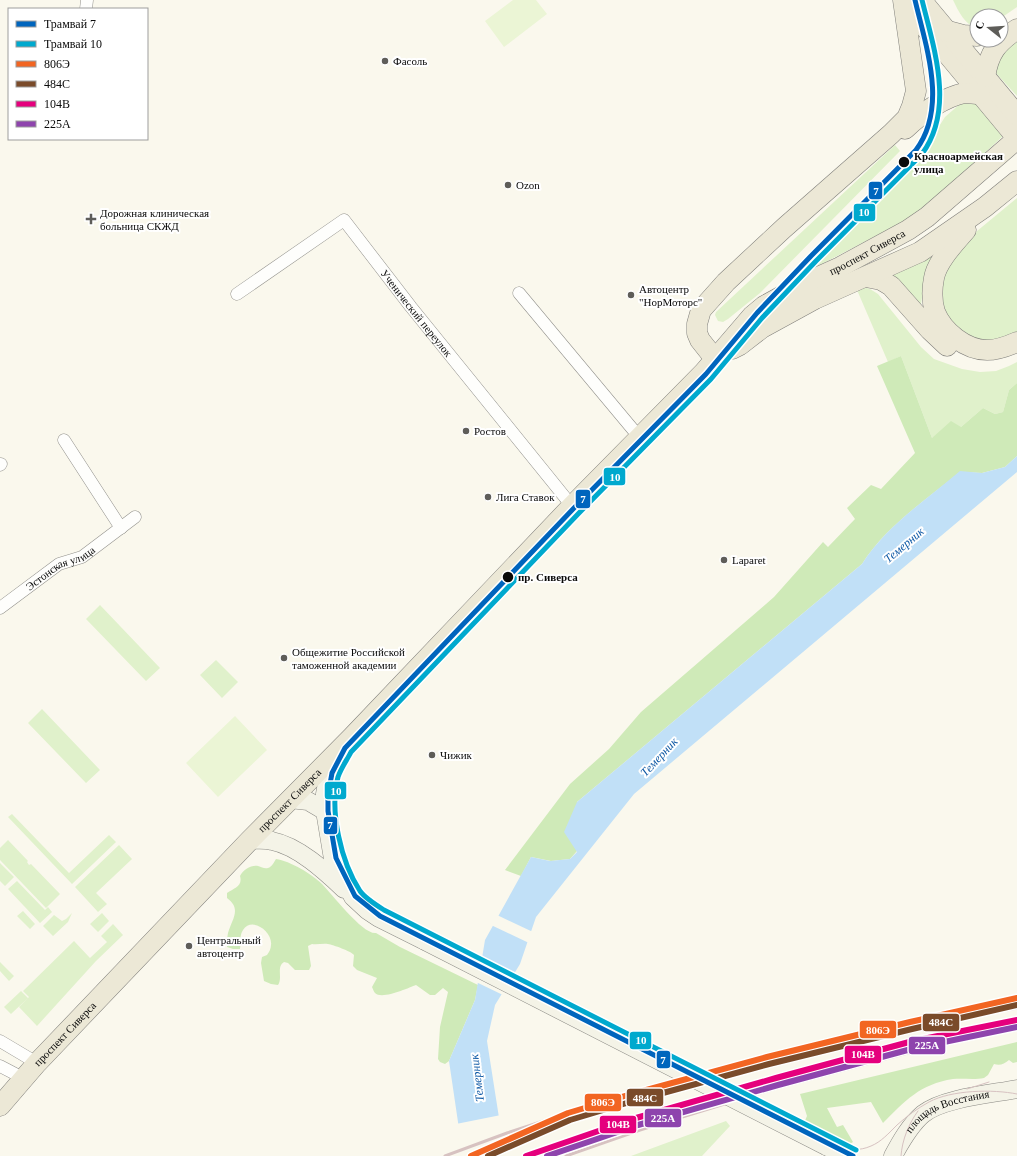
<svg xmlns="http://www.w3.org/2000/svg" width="1017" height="1156" font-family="Georgia,serif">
<rect width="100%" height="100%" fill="#faf8ed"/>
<path fill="#e0f1cb" d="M953,0H1017V7L1001,18V16H977V28C964,24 959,12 953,0Z
M1017,35V96L994,71L995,60Z
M976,101L1003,136L920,213L812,269L811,267L918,159L945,117L961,103Z
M895,145L900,151L760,293L728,319L723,322L718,321L715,315L716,312Z
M1017,198V334L1000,341L977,342L955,330L941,307V280L951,259L965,241Z
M934,252L936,255L926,271L921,304L919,305L893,275Z
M864,287L870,289L878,294L921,347L934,359L962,369L980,372L996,371L1009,366L1017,362V383L1009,390L1003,412L995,414L983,408L961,427L932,438L901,356L888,362L857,290Z
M100,605L160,668L146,681L86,619Z
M216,660L238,682L222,698L200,675Z
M42,709L100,770L86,783L28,723Z
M12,814L69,873L109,835L116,842L72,884L8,817Z
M8,840L28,861L27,862L29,865L31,864L60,894L46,908L0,860V848Z
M119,845L132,859L96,893L107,904L98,912L75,887Z
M0,863L14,877L5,886L0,881Z
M17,881L45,910L48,907L52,912L40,923L8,889Z
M23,911L35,924L30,929L17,916Z
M72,913L68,922L53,936L43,926L54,915L62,921L66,919Z
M102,913L109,921L98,932L90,924Z
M113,924L123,935L96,961L37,1026L19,1007L29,997L23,991L74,941L90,958L107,942L101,936Z
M0,962L14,976L9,981L0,971Z
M21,991L28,998L11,1014L4,1007Z
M726,1121L730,1126L702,1156H631Z"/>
<path fill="#cfeab8" d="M901,356L932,438L951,421L961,427L983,408L995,414L1003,412L1009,390L1017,383V456L1005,467L982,473L960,472C926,500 886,526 862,564L577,802V851L570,859L551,861L531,857L521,876L505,870L570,784L609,749L641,712L774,597L823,542L828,547L855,519L847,508L871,485L881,489L915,453L877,366Z
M276,859C290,861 312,874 322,884C332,894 363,935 376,933L400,947L478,985L475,1000L449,1061L445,1064L440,1062L438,1059L440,1027L448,992L443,988L435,995H430L416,985C408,988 382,1000 375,993C374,992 373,989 372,987L377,978L357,970L353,966L354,955C351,951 333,945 328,944C323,943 317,945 312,944L308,946L311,966L309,970H295L288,963L284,962C276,967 283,978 278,985L271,984L264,981L261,963L262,957L267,955C269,952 271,949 271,945C273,932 252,916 243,930C239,936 241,943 240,949H233L227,947C227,942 227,938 228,933C232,919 242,909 227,898V893C234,888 243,886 240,876C243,870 251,865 258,866C262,867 264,869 268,868C272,867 274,862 276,859Z
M1017,1042V1062L1013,1063L1009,1060C1004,1064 1000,1066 994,1064L988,1075L984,1078C974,1080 963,1078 953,1079C920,1084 905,1101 883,1123L871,1102L827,1108L837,1127L843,1125L853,1142L848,1145L843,1139L837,1145L830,1140L831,1136L804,1123L807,1116L800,1094Z"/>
<path fill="#ebf5d5" d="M513,0H536L547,14L504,47L485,21Z
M235,716L267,750L218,797L186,763Z"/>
<path fill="#c1e0f7" d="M1017,456V472L634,794L536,917L520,964L495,1005L487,1041L505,1156H463L449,1061L475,1000L485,940L531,857L550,861L570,859L577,852L564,832L577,802L862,564C886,526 926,500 960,471L982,473L1005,467Z"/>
<path fill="#faf8ed" d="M497,915L533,932L529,943L491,925Z
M480,957L515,975L503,995L476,982Z
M501,1115L507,1156H461L456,1124Z"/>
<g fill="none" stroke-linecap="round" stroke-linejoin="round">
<defs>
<g id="street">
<path d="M86,9L87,0"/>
<path d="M519,293L640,438"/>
<path id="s1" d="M237,294L344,220L411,307L572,506"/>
<path d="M64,440L121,528"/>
<path d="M0,465L1,464"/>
<path id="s2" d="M0,608L59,564L82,557L135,517"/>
<path d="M0,1041L37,1063"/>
<path d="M0,1066L23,1078"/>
</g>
<g id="secondary">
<path d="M340,753L329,772L325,794V811L333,859L353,897L367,910L379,918L425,941"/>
<path d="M290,799L308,801L325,811"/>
<path d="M250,840C257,840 265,839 272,841C298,846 325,871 344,889"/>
<path d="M826,1146L846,1156"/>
<path id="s3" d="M893,1156C901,1141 910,1125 923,1114C943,1098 991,1094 1017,1089"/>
</g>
<g id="primary">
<path d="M906,0L919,20L1017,138"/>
<path d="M923,0L927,7L1017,115"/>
<path d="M948,31L963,35L977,36"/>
<path d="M985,77C989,52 997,43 1017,29"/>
<path d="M905,129C922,113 942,98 964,93C969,93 975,94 980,94"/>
<path d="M966,230C955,243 937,261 934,278C932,288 932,302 935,312C943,332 966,350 987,350C998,350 1008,346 1017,342"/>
<path d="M866,277L881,280L891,286L930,330L947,346"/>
<path d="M732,349L740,345L762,328L815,299L920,252L985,207L1017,181"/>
<path d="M715,359L700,340L697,333V324L701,310L726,282L784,228L891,134L907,118L912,106L916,91L903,0"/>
<path id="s4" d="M0,1106L37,1063L250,840L352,737L572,506L704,372L752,316L764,306L809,281L840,267L908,230L927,217L1017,139"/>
</g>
</defs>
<use href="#street" stroke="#92918c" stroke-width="13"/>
<use href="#secondary" stroke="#898883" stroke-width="19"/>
<use href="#primary" stroke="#7f7e7a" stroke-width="21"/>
<use href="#street" stroke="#fefefc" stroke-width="12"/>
<use href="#secondary" stroke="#f4f3e7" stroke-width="18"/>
<use href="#primary" stroke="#ece8d6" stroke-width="20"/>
<path stroke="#d7c2c1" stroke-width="1" d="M967,1089L989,1082
M838,1148C849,1150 860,1151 871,1146C881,1142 889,1133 897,1125C907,1116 918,1108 929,1102C951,1090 993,1089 1017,1094
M901,1156C902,1140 909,1123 918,1111"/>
<path stroke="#d7c2c1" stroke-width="3" d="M956,1020L1017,1008
M445,1156L507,1133L568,1113
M566,1156L640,1130L780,1087L915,1051L1017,1029"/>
<defs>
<path id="secondary-bridge" d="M425,941L826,1146"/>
</defs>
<use href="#secondary-bridge" stroke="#898883" stroke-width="19" stroke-linecap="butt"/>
<use href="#secondary-bridge" stroke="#f4f3e7" stroke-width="18"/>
<defs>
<path id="rail-1" d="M471,1156L568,1113L628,1095L767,1057L910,1022L1017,998"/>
<path id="rail-2" d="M488,1156L570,1120L630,1102L769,1064L912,1029L1017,1005"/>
<path id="rail-3" d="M526,1156L636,1118L776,1078L913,1041L1017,1020"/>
<path id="rail-4" d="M547,1156L638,1125L778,1085L915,1048L1017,1027"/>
</defs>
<use href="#rail-1" stroke="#fff" stroke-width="9"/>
<use href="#rail-2" stroke="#fff" stroke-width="9"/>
<use href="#rail-3" stroke="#fff" stroke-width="9"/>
<use href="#rail-4" stroke="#fff" stroke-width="9"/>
<use href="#rail-1" stroke="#f26522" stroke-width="6"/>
<use href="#rail-2" stroke="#7a4b2a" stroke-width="6"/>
<use href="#rail-3" stroke="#e5007d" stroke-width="6"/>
<use href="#rail-4" stroke="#8e44ad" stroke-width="6"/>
<defs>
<path id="tram-1" d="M853,1156L380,916L355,896L336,858L328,811V795L332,773L345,748L574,508L706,374L757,313L811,256L916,150C948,107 926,47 915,0"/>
<path id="tram-2" d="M856,1150L384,910C376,905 365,898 360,891C341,862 329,811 338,777C341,768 347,760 351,752L579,513L711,379L762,318L816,261L922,154C955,109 934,49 922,0"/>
</defs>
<use href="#tram-1" stroke="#fff" stroke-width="8"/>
<use href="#tram-2" stroke="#fff" stroke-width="8"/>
<use href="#tram-1" stroke="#0065bd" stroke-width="5"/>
<use href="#tram-2" stroke="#00a9ce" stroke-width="5"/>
</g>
<g fill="#5e5d59" stroke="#fff" stroke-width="1.5">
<circle cx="385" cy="61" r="4"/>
<circle cx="508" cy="185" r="4"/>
<path d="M89 213h4v4h4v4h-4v4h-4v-4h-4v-4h4z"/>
<circle cx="631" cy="295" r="4"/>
<circle cx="466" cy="431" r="4"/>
<circle cx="488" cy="497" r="4"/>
<circle cx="724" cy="560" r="4"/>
<circle cx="284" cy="658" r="4"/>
<circle cx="432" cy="755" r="4"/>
<circle cx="189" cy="946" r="4"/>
</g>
<g fill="#0a0a0a" stroke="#fff" stroke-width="1.5">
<circle cx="904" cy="162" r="6"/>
<circle cx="508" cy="577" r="6"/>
</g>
<g text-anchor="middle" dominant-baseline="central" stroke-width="4" stroke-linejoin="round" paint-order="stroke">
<g font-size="11" fill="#0a0a0a" stroke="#fff" text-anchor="start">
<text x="393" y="61">Фасоль</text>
<text x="516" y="185">Ozon</text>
<text x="100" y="213">Дорожная клиническая<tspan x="100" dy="13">больница СКЖД</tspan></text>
<text x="639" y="289">Автоцентр<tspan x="639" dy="13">"НорМоторс"</tspan></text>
<text x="474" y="431">Ростов</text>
<text x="496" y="497">Лига Ставок</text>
<text x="732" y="560">Laparet</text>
<text x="292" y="652">Общежитие Российской<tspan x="292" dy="13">таможенной академии</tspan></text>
<text x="440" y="755">Чижик</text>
<text x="197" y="940">Центральный<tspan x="197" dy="13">автоцентр</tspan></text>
</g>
<g font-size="11" font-weight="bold" fill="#0a0a0a" stroke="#fff" text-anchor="start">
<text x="914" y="156">Красноармейская<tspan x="914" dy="13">улица</tspan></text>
<text x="518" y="577">пр. Сиверса</text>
</g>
<g font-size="11" fill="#0a0a0a" stroke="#fff">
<text stroke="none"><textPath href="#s4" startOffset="1223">проспект Сиверса</textPath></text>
<text stroke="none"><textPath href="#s1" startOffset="248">Ученический переулок</textPath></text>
<text stroke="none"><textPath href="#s2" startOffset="73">Эстонская улица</textPath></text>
<text stroke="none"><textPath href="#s4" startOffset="421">проспект Сиверса</textPath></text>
<text stroke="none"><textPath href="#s4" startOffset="97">проспект Сиверса</textPath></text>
<text stroke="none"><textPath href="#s3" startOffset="75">площадь Восстания</textPath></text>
</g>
<g font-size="12" font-style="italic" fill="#0c57a4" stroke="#fff">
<text transform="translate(904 545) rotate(-40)">Темерник</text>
<text transform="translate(659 757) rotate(-47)">Темерник</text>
<text transform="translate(477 1078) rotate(-97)">Темерник</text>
</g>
</g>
<g stroke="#fff" stroke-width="1.5">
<rect x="868" y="181" width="15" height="19" rx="4" fill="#0065bd"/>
<rect x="853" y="203" width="23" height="19" rx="4" fill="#00a9ce"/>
<rect x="603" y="467" width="23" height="19" rx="4" fill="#00a9ce"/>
<rect x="575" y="489" width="16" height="20" rx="4" fill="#0065bd"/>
<rect x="324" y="781" width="23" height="19" rx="4" fill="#00a9ce"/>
<rect x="323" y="816" width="15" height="19" rx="4" fill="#0065bd"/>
<rect x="922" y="1013" width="38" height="19" rx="4" fill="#7a4b2a"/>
<rect x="859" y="1020" width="38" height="19" rx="4" fill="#f26522"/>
<rect x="629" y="1031" width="23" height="19" rx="4" fill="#00a9ce"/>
<rect x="908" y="1036" width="38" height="19" rx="4" fill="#8e44ad"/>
<rect x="844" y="1045" width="38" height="19" rx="4" fill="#e5007d"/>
<rect x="656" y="1050" width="15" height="19" rx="4" fill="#0065bd"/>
<rect x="626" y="1088" width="38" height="19" rx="4" fill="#7a4b2a"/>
<rect x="584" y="1093" width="38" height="19" rx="4" fill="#f26522"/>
<rect x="644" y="1108" width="38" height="20" rx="4" fill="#8e44ad"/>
<rect x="599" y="1115" width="38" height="19" rx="4" fill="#e5007d"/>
</g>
<g font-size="11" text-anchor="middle" font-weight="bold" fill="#fff">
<text x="876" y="195">7</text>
<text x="864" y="216">10</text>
<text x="615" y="481">10</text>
<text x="583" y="503">7</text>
<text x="336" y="795">10</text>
<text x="330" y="829">7</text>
<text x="941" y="1026">484С</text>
<text x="878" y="1034">806Э</text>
<text x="641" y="1044">10</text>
<text x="927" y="1049">225А</text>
<text x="863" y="1058">104В</text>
<text x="663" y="1064">7</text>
<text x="645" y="1102">484С</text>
<text x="603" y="1106">806Э</text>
<text x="663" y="1122">225А</text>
<text x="618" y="1128">104В</text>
</g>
<rect x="8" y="8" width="140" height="132" fill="#ffffff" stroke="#9d9d9d"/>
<rect x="16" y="21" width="20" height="6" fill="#0065bd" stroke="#9d9d9d"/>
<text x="44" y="28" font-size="12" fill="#0a0a0a">Трамвай 7</text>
<rect x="16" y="41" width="20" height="6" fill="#00a9ce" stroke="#9d9d9d"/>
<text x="44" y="48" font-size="12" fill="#0a0a0a">Трамвай 10</text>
<rect x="16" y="61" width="20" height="6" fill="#f26522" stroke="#9d9d9d"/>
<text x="44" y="68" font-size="12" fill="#0a0a0a">806Э</text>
<rect x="16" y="81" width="20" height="6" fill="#7a4b2a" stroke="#9d9d9d"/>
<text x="44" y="88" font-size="12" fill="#0a0a0a">484С</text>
<rect x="16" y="101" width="20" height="6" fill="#e5007d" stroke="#9d9d9d"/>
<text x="44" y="108" font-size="12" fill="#0a0a0a">104В</text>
<rect x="16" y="121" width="20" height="6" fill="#8e44ad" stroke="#9d9d9d"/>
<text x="44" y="128" font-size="12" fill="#0a0a0a">225А</text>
<g transform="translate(989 28) rotate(287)"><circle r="19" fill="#ffffff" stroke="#9d9d9d"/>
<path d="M0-3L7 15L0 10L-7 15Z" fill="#5e5d59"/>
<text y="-6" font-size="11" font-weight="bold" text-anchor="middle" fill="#0a0a0a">С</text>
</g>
</svg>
